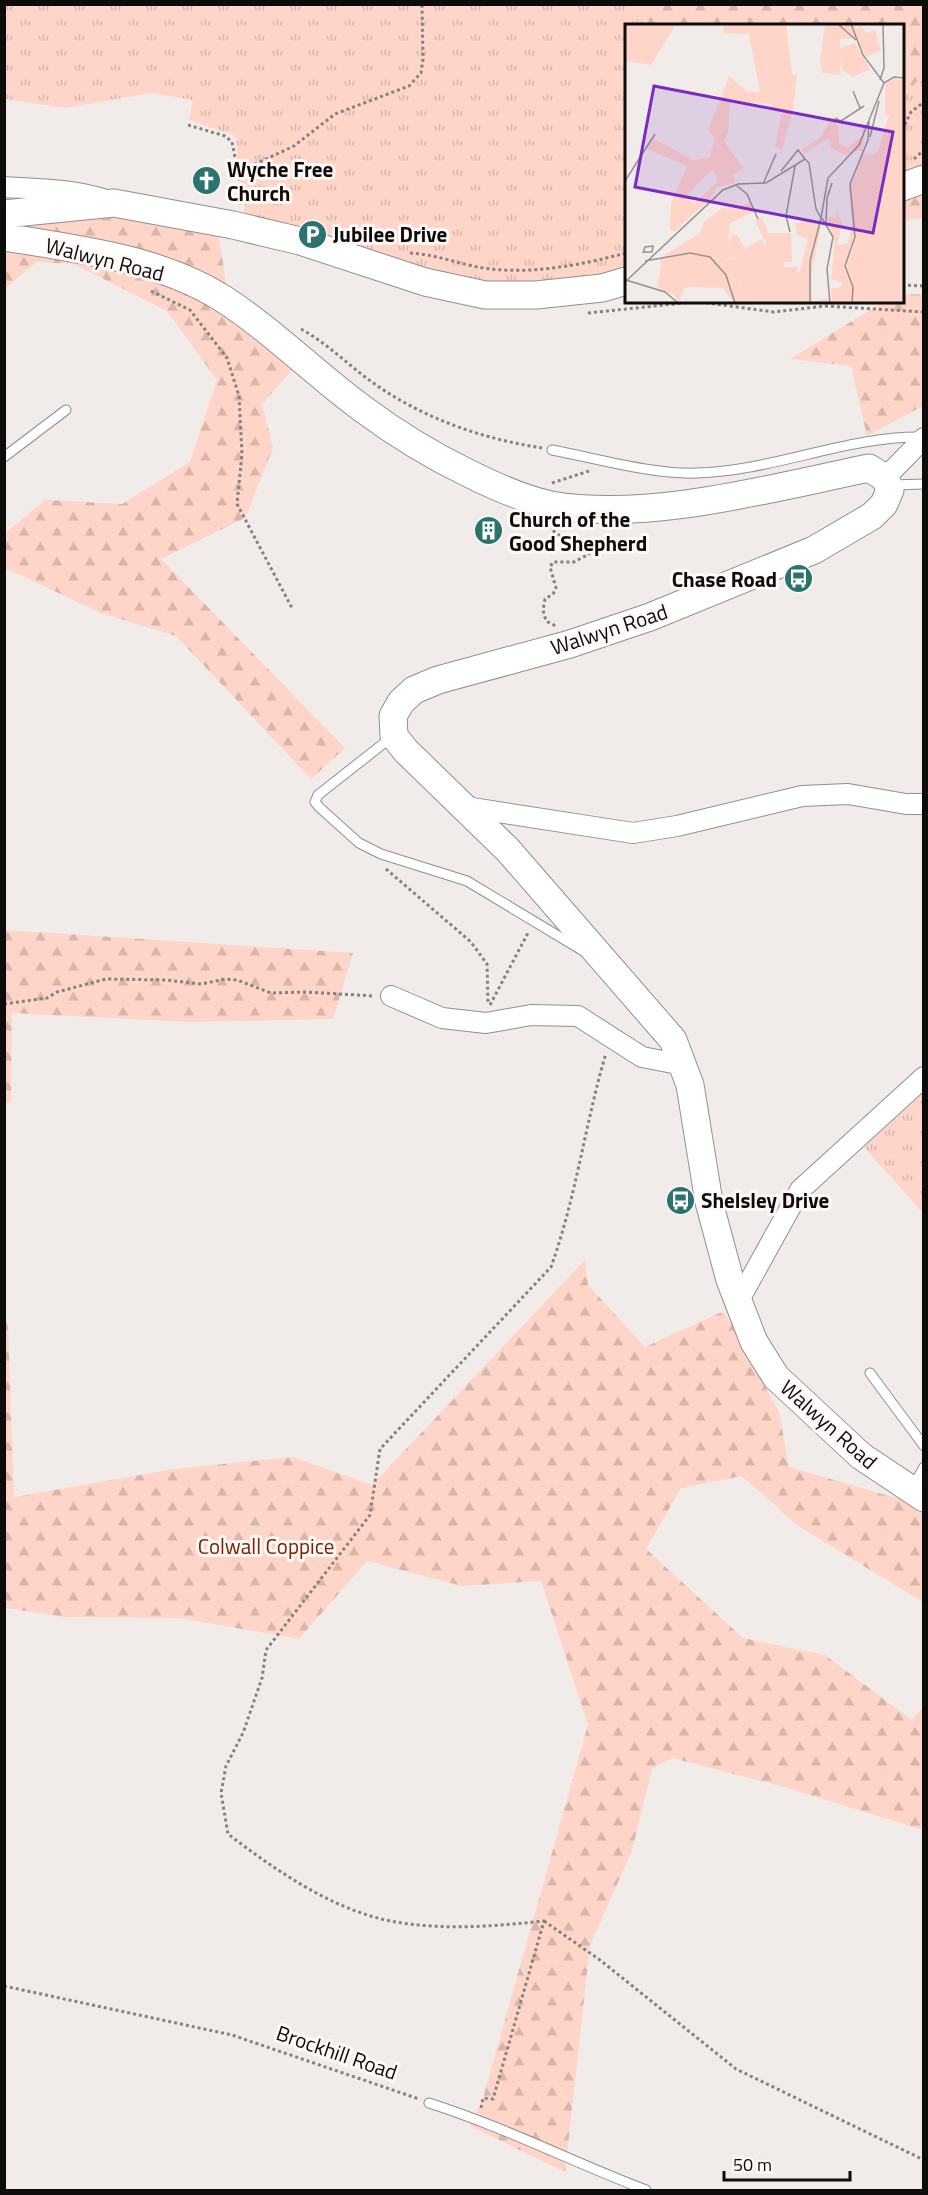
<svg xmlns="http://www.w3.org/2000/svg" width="928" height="2195" font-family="'Titillium Web',sans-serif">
<defs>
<pattern id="grass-tufts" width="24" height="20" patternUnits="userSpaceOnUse" patternTransform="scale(1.5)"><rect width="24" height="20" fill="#fed5c8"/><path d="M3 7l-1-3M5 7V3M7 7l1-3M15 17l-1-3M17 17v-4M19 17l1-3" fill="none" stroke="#d8b6aa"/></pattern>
<pattern id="forest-firs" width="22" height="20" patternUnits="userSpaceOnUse" patternTransform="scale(1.5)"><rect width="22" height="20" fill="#fed5c8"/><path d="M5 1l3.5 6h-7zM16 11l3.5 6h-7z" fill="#d8b6aa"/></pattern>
</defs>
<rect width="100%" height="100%" fill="#f1ecea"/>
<path fill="url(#grass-tufts)" d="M5,5H923V180L903,187L902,26H626V280L482,284L244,228L245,194L238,172L236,136L189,120L193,100L151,93L65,108L5,99Z
M923,1092V1213L864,1147Z"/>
<path fill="url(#forest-firs)" d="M649,4L923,5V76L903,95L902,26L647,25Z
M923,192V218L908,221L903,217V199Z
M135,214L218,231L232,322L293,369L262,404L273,448L245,518L161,559L345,748L311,779L176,636L101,613L5,568V533L45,500L122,504L190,462L217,380L167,311L74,264L36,262L5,289V228L10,225Z
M923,294V406L867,436L851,366L790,359L883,302H902L903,295Z
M4,930H5L353,953L333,1019L190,1022L12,1013L11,1102L5,1104Z
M585,1260L588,1285L645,1347L724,1311L779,1412L789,1467L910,1502L923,1512V1602L798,1526L742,1476L681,1488L646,1549L743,1638L825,1655L912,1720L923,1707V1830L784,1787L672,1758L652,1769L632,1851L590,1945L565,2172L470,2126L483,2098L588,1725L541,1581L462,1586L367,1561L299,1639L180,1618L65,1617L5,1608L4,1311L8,1327L14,1497L174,1469L293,1457L372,1485Z"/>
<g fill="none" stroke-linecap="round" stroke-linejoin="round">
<defs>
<path id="lane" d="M552,450C595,458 655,475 697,473C773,471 846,436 922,437
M4,457L66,410
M893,485L924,484
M393,736L318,795L315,802L319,807L359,843L381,854L467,881L585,952
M870,1373L924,1446
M912,1488L924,1467
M429,2103C504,2127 573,2162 646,2190"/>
<path id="street" d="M4,187C38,189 71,189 103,199
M885,478L924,438
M466,807L633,833L677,826L802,796L848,794L906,804H924
M391,996L442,1018L486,1023L531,1015L578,1016L642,1057L683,1065
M738,1302L800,1190L924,1077"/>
<path id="secondary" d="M902,187L924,179
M4,214L114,203L233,225L300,241L425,282L485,295H536L602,288L626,281
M4,237C77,249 158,258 222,298C272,330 315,374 363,409C395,433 431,455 468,473C494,486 522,499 551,505C649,522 772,488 869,468L885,478L890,490L884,504L872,516L814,550L650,617L570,644L438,680L414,690L401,702L393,716L394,736L406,751L508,850L673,1040L690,1085L709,1202L730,1280L754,1342L776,1377L861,1456L924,1498"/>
</defs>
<use href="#lane" stroke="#938f8d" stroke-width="11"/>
<use href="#street" stroke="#938f8d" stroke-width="22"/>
<use href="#secondary" stroke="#938f8d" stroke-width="29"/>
<path stroke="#858281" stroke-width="3" stroke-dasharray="3 3" stroke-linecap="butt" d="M188,125L225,136L232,142L241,187L240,206
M902,130L911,112L924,102
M914,159L924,150
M238,172L294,146L335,114L409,86L421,73L423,59L422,4
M410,253C434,254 459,264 483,268C531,275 581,265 626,253
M902,285L924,286
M151,291L190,310L227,358L239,396L242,454L237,504L292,608
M700,302L774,312L825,306L924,312
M588,313L693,302
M301,329C330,345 352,369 379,387C428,420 484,439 542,448
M552,483L589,471
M548,527L563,538L586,548L589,554L574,562H553L550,567L556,588L553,594L545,599L543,610L546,621L556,626
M386,869L471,942L487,964L488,1004
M4,1004L47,998L57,992L106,979L166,980L201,984L226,979L237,980L271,993L305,992L374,996
M490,1005L529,931
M544,1921L600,1960L736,2069L924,2160
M4,1986L232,2035L419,2099
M481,2108L483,2098L493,2099L544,1921C497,1926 449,1930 402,1923C338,1914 278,1872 228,1834L221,1793L226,1766L243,1733L262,1678L266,1650L370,1515L380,1449L551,1267C576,1198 585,1124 606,1053"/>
<use href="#lane" stroke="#fff" stroke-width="9"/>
<use href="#street" stroke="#fff" stroke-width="20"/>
<use href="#secondary" stroke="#fff" stroke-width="27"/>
</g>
<defs>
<symbol id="church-disc" viewBox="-11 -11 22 22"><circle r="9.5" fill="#2b736e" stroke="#fef9f7"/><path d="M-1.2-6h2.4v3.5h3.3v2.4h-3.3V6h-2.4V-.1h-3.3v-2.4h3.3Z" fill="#fff"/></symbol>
<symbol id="parking-disc" viewBox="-11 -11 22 22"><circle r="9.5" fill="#2b736e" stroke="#fef9f7"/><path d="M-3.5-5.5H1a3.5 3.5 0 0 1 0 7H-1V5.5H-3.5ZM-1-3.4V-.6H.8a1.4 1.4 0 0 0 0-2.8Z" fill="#fff"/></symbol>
<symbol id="building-disc" viewBox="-11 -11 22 22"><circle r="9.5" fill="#2b736e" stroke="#fef9f7"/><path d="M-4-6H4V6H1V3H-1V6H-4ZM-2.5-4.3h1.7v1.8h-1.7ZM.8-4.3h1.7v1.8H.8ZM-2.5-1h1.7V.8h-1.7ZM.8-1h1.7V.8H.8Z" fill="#fff"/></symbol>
<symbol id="bus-disc" viewBox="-11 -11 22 22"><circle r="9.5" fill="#2b736e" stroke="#fef9f7"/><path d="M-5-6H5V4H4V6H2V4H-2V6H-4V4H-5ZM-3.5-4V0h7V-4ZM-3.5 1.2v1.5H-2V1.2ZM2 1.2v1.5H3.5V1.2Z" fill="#fff"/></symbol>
</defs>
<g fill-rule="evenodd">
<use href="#church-disc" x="190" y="164" width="33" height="33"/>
<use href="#parking-disc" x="296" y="218" width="33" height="33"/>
<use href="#building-disc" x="472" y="514" width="33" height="33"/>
<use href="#bus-disc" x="782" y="562" width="33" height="33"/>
<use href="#bus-disc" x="664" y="1184" width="33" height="33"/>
</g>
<g text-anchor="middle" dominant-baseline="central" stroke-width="6" stroke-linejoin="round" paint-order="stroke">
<g font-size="21" font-weight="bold" fill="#0d0c0b" stroke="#fef9f7" text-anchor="start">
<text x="227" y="169">Wyche Free<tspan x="227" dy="24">Church</tspan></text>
<text x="333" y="234">Jubilee Drive</text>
<text x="509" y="519">Church of the<tspan x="509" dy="24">Good Shepherd</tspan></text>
<text x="777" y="579" text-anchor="end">Chase Road</text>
<text x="701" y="1200">Shelsley Drive</text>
</g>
<g font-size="21" fill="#0d0c0b" stroke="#fef9f7">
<text transform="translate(105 259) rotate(14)">Walwyn Road</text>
<text transform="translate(609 629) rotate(-18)">Walwyn Road</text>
<text transform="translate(829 1424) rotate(42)">Walwyn Road</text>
<text transform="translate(337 2052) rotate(19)">Brockhill Road</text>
</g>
<g font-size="21" fill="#7b2301" stroke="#fef9f7">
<text x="266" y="1546">Colwall Coppice</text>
</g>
</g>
<g transform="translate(625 24)">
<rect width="279" height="279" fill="#f1ecea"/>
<path d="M230,19L245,45L228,53L217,46L214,25ZM268,55L279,56V279H225L221,243L229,221L224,165L238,130L248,131L253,127L264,91H260V61ZM125,178L130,187L108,198L100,195L103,222L107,210L112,211L120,225L137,215L139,222L147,219L143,209H166L167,238H159V243H173L172,248L186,251L187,278L203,274L204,279H117L115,257L123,249L110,233L95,238L91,233L35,234L75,209L78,199L97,184L113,185ZM65,234L76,236L78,241L59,254L60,263L54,278L48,270L32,265L36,239Z" fill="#fed5c8"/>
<path d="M0,0H51L26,41L0,37ZM99,0H161L167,50L172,51L168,86L157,126L150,123L157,88L148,86L147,80L105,78L103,109L99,117L119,145L108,150L110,159L92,163L85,175L49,208L45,204L46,180L62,142L20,124L27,114L68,136L84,134L90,115L83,106L104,52L123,68H135L124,10L98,9ZM86,146L92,151V158L69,180L62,171ZM200,0H228L232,5L235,1L241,9L250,6L256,27L241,32L230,14L215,15V51L198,49L195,38ZM207,93L213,102L214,119L222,124L238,111L236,102L240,99L238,127H228L222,132L206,124L204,114L179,130L177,125L195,114ZM247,177L258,183L266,218L252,240L238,238L230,231L241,209L239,188ZM212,186L217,199L212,221L223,219L227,200L229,213L219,244L225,260V279H207L206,264H214L218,259L206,255L210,218L202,193H210ZM137,193L147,219L143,224L130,196ZM100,195L108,198L105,199L103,222L95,220L89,206ZM184,196L196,203L186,251L174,252L183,215L172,211L170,200ZM67,226L85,228L95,238L120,232L128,242L115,257L117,279H109L98,264L60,263L59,254L78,241L76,236L36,239L35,234Z" fill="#fed5c8" fill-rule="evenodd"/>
<path fill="none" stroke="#969291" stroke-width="1.5" d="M213,0L231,16M226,0L238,31L259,59M255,56L259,44L258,0M228,67L235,84M210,94L216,97L239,82M245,113L254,77M156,147L173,126L180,135M0,157L30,110M138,160L151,130M111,161L122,170L133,195M196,194L203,154L234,121L259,59L269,53L279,54M197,194L208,213L202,245L205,279M201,199L202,174L207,159M165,208L161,192L170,142M18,229L20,223L28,222L27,228H19M20,237L65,229L85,233L101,251L110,279M1,256L40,268L53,279M0,258L98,166L113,160L141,159L180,135L184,139L191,185L196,194M185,279V237L196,194M227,279L228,263L220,242L230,213L225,160L243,116L244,97"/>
<path fill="#7b2cbf" fill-opacity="0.15" stroke="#7b2cbf" stroke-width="3" d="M29,62L268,108L248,209L10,163Z"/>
<rect width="279" height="279" fill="none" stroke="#0d0c0b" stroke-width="3"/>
</g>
<rect width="928" height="2195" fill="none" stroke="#0d0c0b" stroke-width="12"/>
<path d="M724 2171v9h126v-9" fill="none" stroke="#0d0c0b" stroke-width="3"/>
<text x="733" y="2171" font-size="18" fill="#0d0c0b" stroke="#fef9f7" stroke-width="4.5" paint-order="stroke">50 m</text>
</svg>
